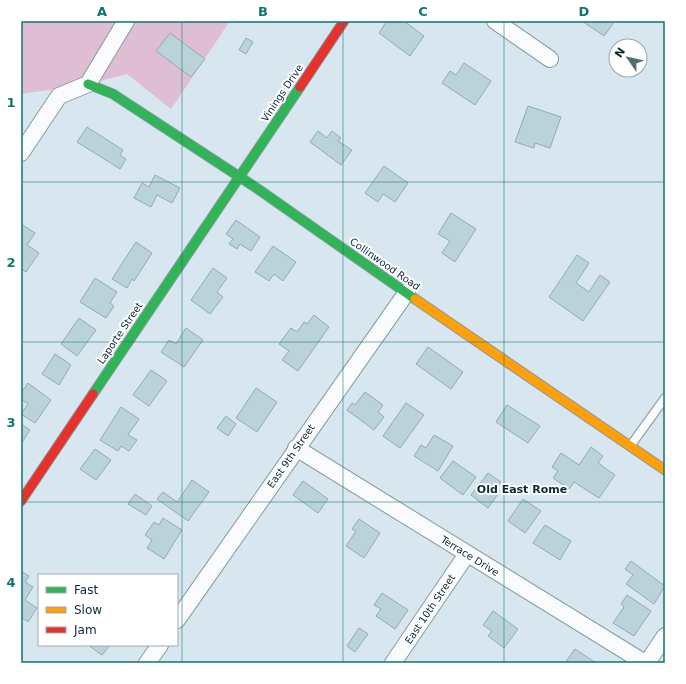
<svg xmlns="http://www.w3.org/2000/svg" width="686" height="684" font-family="'DejaVu Sans',sans-serif">
<rect width="100%" height="100%" fill="#d8e7ef"/>
<path fill="#dfbdd2" d="M21,21H230L171,109L127,74L88,84L21,94Z"/>
<path fill="#bad3da" stroke="#92aab1" d="M387,21H404L424,36L410,56L379,33Z
M582,21H615L604,36Z
M170,33L205,59L191,77L156,51Z
M246,38L253,42L246,54L239,50Z
M464,63L491,81L475,105L442,83L450,71L456,75Z
M528,106L561,117L550,148L535,143L534,148L515,142Z
M87,127L123,150L120,155L126,159L120,169L77,142Z
M318,131L327,138L332,131L341,138L338,141L352,150L341,165L310,142Z
M384,166L408,183L395,202L383,194L378,202L365,193Z
M155,175L180,188L172,203L157,195L151,207L134,198L142,183L149,187Z
M451,213L476,229L455,262L442,253L450,241L438,234Z
M236,220L260,237L251,251L240,244L237,249L229,244L233,239L226,234Z
M21,224L35,233L27,245L39,253L26,272L21,269Z
M136,242L152,253L134,281L132,279L127,288L112,279Z
M273,246L296,262L283,281L274,274L269,281L255,272Z
M577,255L589,263L576,283L589,292L600,275L610,282L583,321L549,297Z
M213,268L227,278L217,292L223,297L210,314L191,300Z
M95,278L117,292L110,303L114,306L106,318L80,302Z
M314,315L329,327L298,371L282,360L289,351L279,344L291,328L297,332L304,322L307,324Z
M79,318L96,330L77,356L61,344Z
M186,328L203,340L184,367L161,352L169,340L176,344Z
M428,347L463,372L451,389L416,364Z
M55,354L71,365L59,385L42,374Z
M151,370L167,381L149,406L133,395Z
M28,383L51,400L35,423L21,414L28,404L21,399V393Z
M256,388L277,402L257,432L236,418Z
M365,392L383,405L378,412L384,417L374,430L347,410L352,403L355,405Z
M406,403L424,415L400,448L383,436Z
M507,405L540,426L528,443L496,422Z
M121,407L139,419L128,435L137,440L129,451L121,446L118,451L100,440Z
M226,416L236,424L228,436L217,428Z
M21,424L30,430L21,444Z
M434,435L453,446L438,471L414,456L421,445L426,448Z
M591,447L603,456L598,463L615,475L599,498L574,482L569,489L553,478L558,471L552,467L561,453L579,465Z
M95,449L111,460L96,480L80,469Z
M453,461L476,477L463,495L440,478Z
M488,473L501,482L494,491L498,494L488,508L471,495Z
M192,480L209,492L188,521L157,499L163,492L177,502Z
M303,481L328,499L318,513L293,495Z
M135,494L152,506L146,515L128,504Z
M523,499L541,511L525,533L508,521Z
M163,518L182,530L164,559L147,548L152,540L145,535L154,522L159,525Z
M359,519L380,533L364,558L346,546L356,531L352,529Z
M545,525L571,541L560,560L533,543Z
M631,561L665,586L654,604L626,584L633,575L625,569Z
M21,571L29,576L25,582L33,587L25,600L37,608L28,622L21,617Z
M382,593L408,610L395,629L376,616L381,609L374,605Z
M627,595L651,611L634,636L613,623L624,607L621,604Z
M493,611L518,629L504,648L488,636L492,631L483,625Z
M359,628L368,634L355,652L347,646Z
M88,645H110L102,655Z
M575,649L596,663H565Z"/>
<g fill="none" stroke-linecap="round" stroke-linejoin="round">
<defs>
<path id="lane" d="M631,445L665,398"/>
<path id="street" d="M495,21L550,59
M21,153L59,96L88,84L126,21
M296,448L645,663
M177,620L407,292
M147,663L160,645
M393,663L467,554
M647,663L665,636"/>
<path id="fast" d="M88,84L113,94L258,189L415,299
M93,394L300,87"/>
<path id="slow" d="M415,299L665,470"/>
<path id="jam" d="M300,87L344,21
M21,501L93,394"/>
</defs>
<use href="#lane" stroke="#849ba5" stroke-width="10"/>
<use href="#street" stroke="#849ba5" stroke-width="18"/>
<use href="#fast" stroke="#849ba5" stroke-width="11"/>
<use href="#slow" stroke="#849ba5" stroke-width="11"/>
<use href="#jam" stroke="#849ba5" stroke-width="11"/>
<use href="#lane" stroke="#f9fbfd" stroke-width="8"/>
<use href="#street" stroke="#f9fbfd" stroke-width="16"/>
<use href="#fast" stroke="#30b455" stroke-width="9"/>
<use href="#slow" stroke="#ff9f0a" stroke-width="9"/>
<use href="#jam" stroke="#e5322d" stroke-width="9"/>
</g>
<path fill="none" stroke="#0f766e" stroke-width="1" stroke-opacity="0.55" d="M182,21V663M343,21V663M504,21V663M21,182H665M21,342H665M21,502H665"/>
<g text-anchor="middle" dominant-baseline="central" stroke-width="4" stroke-linejoin="round" paint-order="stroke">
<g font-size="10" fill="#0a2938" stroke="#fff">
<text transform="translate(282 93) rotate(-56)">Vinings Drive</text>
<text transform="translate(385 264) rotate(35)">Collinwood Road</text>
<text transform="translate(120 333) rotate(-56)">Laporte Street</text>
<text transform="translate(291 456) rotate(-55)">East 9th Street</text>
<text transform="translate(470 556) rotate(32)">Terrace Drive</text>
<text transform="translate(430 609) rotate(-56)">East 10th Street</text>
</g>
<g font-size="11" font-weight="bold" fill="#0a2938" stroke="#fff">
<text x="522" y="489">Old East Rome</text>
</g>
</g>
<rect width="686" height="684" fill="none" stroke="#ffffff" stroke-width="44"/>
<rect x="38" y="574" width="140" height="72" fill="#ffffff" stroke="#9da9af"/>
<rect x="46" y="587" width="20" height="6" fill="#30b455" stroke="#9da9af"/>
<text x="74" y="594" font-size="12" fill="#0a2938">Fast</text>
<rect x="46" y="607" width="20" height="6" fill="#ff9f0a" stroke="#9da9af"/>
<text x="74" y="614" font-size="12" fill="#0a2938">Slow</text>
<rect x="46" y="627" width="20" height="6" fill="#e5322d" stroke="#9da9af"/>
<text x="74" y="634" font-size="12" fill="#0a2938">Jam</text>
<g transform="translate(628 58) rotate(304)"><circle r="19" fill="#ffffff" stroke="#9da9af"/>
<path d="M0-3L7 15L0 10L-7 15Z" fill="#526c78"/>
<text y="-6" font-size="11" font-weight="bold" text-anchor="middle" fill="#0a2938">N</text>
</g>
<rect x="22" y="22" width="642" height="640" fill="none" stroke="#0f766e" stroke-width="1.5"/>
<g font-size="13" text-anchor="middle" font-weight="bold" fill="#0f766e">
<text x="102" y="16">A</text>
<text x="263" y="16">B</text>
<text x="423" y="16">C</text>
<text x="584" y="16">D</text>
<text x="11" y="107">1</text>
<text x="11" y="267">2</text>
<text x="11" y="427">3</text>
<text x="11" y="587">4</text>
</g>
</svg>
